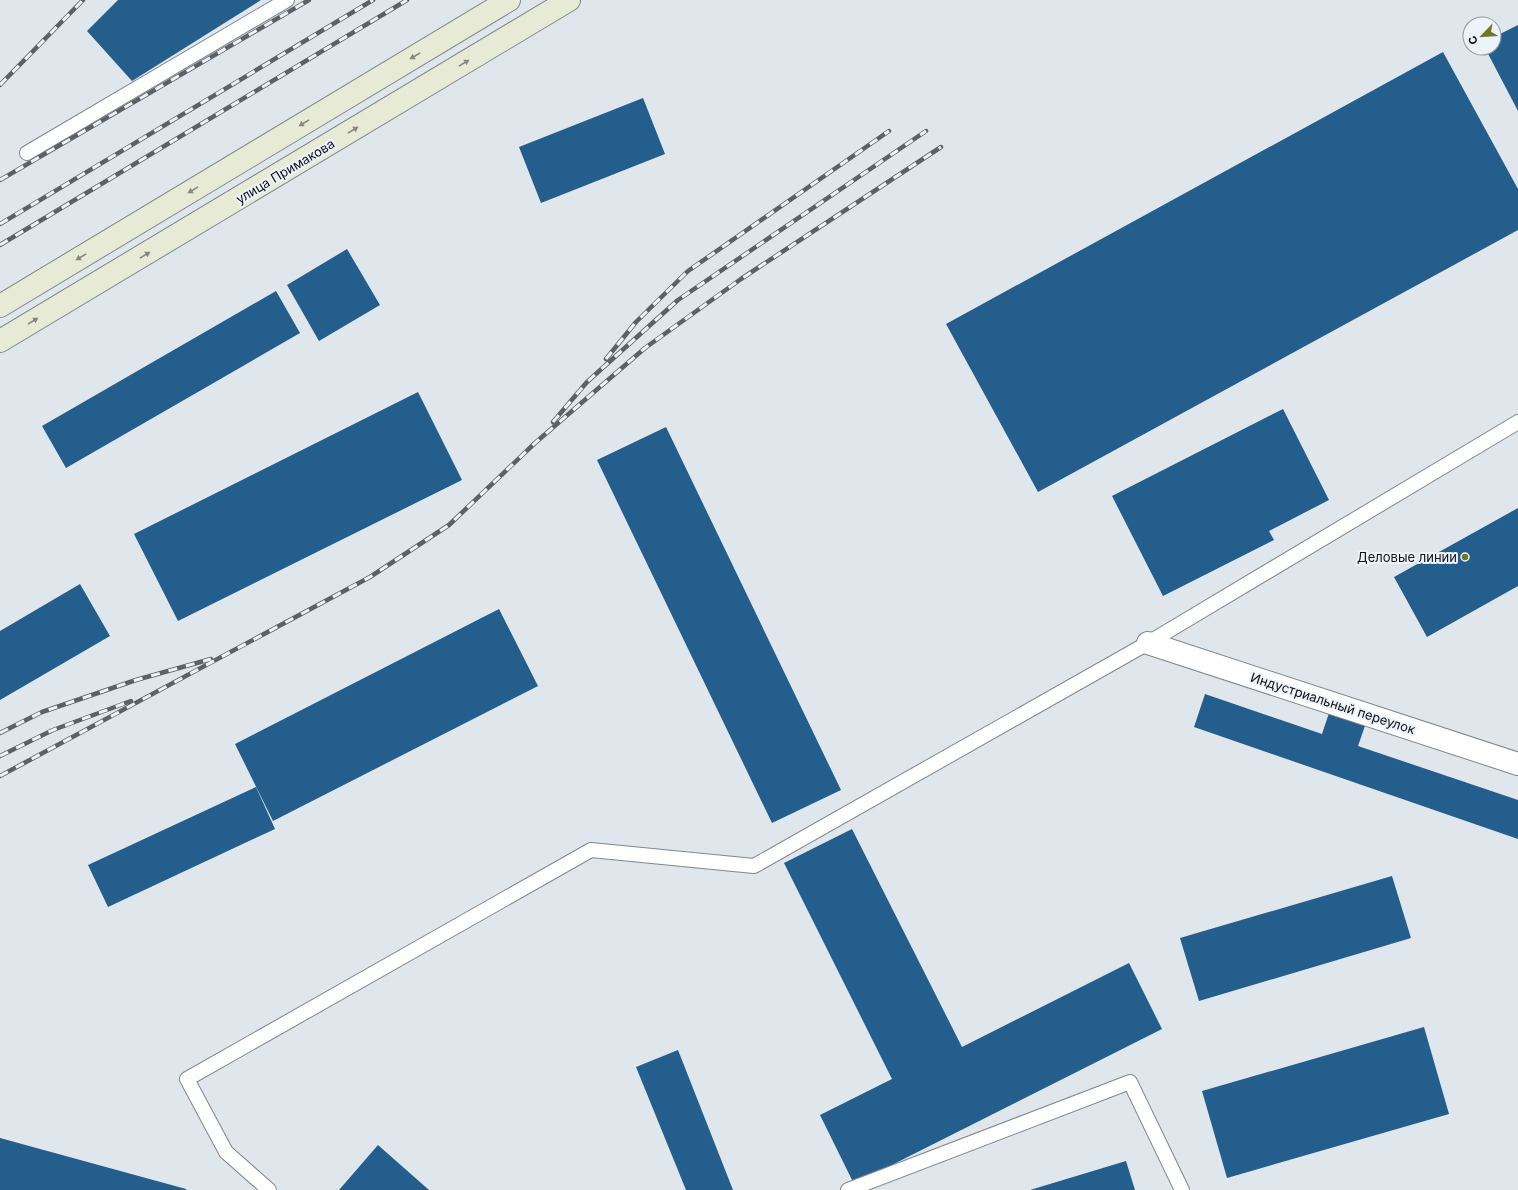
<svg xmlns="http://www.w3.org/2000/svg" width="1518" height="1190" font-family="Inter,sans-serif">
<rect width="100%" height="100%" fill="#dfe6ec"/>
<path fill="#235e8c" d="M118,0H261L132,81L87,31Z
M1518,25V111L1485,48H1494V37Z
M1443,52L1518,189V230L1038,492L946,324Z
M643,98L665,154L541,203L519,147Z
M347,249L380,305L319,341L287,285Z
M276,291L300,333L66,468L42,426Z
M418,392L462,480L178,621L134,534Z
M1283,409L1329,500L1269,531L1274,540L1163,596L1112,496Z
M666,427L841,790L772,823L597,460Z
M1518,508V586L1427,637L1394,577Z
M80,584L110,636L0,700V631Z
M499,609L538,686L273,821L235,744Z
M1205,694L1322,734L1331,707L1367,720L1358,746L1518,800V839L1194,727Z
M256,787L275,829L108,907L88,865Z
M852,829L962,1047L1129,963L1162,1029L854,1184L820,1115L892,1079L784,863Z
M1392,876L1411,938L1199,1001L1180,938Z
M1424,1027L1449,1114L1227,1178L1202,1091Z
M678,1050L733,1190H686L636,1067Z
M0,1138L186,1189V1190H0Z
M378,1145L429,1190H339Z
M1126,1161L1135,1190H1030Z"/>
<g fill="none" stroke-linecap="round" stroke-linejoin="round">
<defs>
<path id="service" d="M27,153L287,0
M269,1190L226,1152L187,1079L591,850L754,866L1148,643L1518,422
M848,1190L1130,1082L1182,1190"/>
<path id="minor" d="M1148,643L1518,764"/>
<path id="secondary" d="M0,306L509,0
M0,341L569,0"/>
</defs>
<use href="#service" stroke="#80878d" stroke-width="16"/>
<use href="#minor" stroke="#80878d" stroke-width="24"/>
<use href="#secondary" stroke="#80878d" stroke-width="24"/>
<use href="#service" stroke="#fff" stroke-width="14"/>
<use href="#minor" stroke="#fff" stroke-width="22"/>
<use href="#secondary" stroke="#e7ead5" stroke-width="22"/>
<defs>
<path id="rail" d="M0,85L83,0
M0,180L309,0
M0,224L373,0
M0,245L407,0
M606,359L636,322L688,271L889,131
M553,422L587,382L678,300L926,131
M0,733L42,712L136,680L211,659
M0,756L53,730L131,701
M0,776L370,577L449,525L535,443L645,348L741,279L941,147"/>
</defs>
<use href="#rail" stroke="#5d6165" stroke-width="4.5"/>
<use href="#rail" stroke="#ecf3fa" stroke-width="3" stroke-dasharray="9" stroke-linecap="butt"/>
</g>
<defs><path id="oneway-solid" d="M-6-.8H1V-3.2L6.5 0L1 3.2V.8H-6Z"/></defs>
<g fill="#86887e">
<use href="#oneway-solid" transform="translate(415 56) rotate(149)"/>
<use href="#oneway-solid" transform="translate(464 63) rotate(-31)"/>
<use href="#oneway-solid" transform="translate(304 123) rotate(149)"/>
<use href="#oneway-solid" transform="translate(353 130) rotate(-31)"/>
<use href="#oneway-solid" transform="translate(193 190) rotate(149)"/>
<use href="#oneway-solid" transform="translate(145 255) rotate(-31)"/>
<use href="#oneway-solid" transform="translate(81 257) rotate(149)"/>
<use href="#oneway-solid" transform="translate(33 321) rotate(-31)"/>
</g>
<circle fill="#707822" stroke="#ecf3fa" stroke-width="1.5" cx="1465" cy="557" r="4"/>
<g text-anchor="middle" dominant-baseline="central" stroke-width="4" stroke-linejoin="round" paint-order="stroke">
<g font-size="13" fill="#0f1114" stroke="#ecf3fa">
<text transform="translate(285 171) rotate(-31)">улица Примакова</text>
<text transform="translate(1333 703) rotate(18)">Индустриальный переулок</text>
</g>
<g font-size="13" fill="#0f1114" stroke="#ecf3fa" text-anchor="end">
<text x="1457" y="557">Деловые линии</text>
</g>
</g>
<g transform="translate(1482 36) rotate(245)"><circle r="19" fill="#ecf3fa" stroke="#94999e"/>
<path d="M0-3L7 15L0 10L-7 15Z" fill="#707822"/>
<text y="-6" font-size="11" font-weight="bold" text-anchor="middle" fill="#0f1114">С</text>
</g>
</svg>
